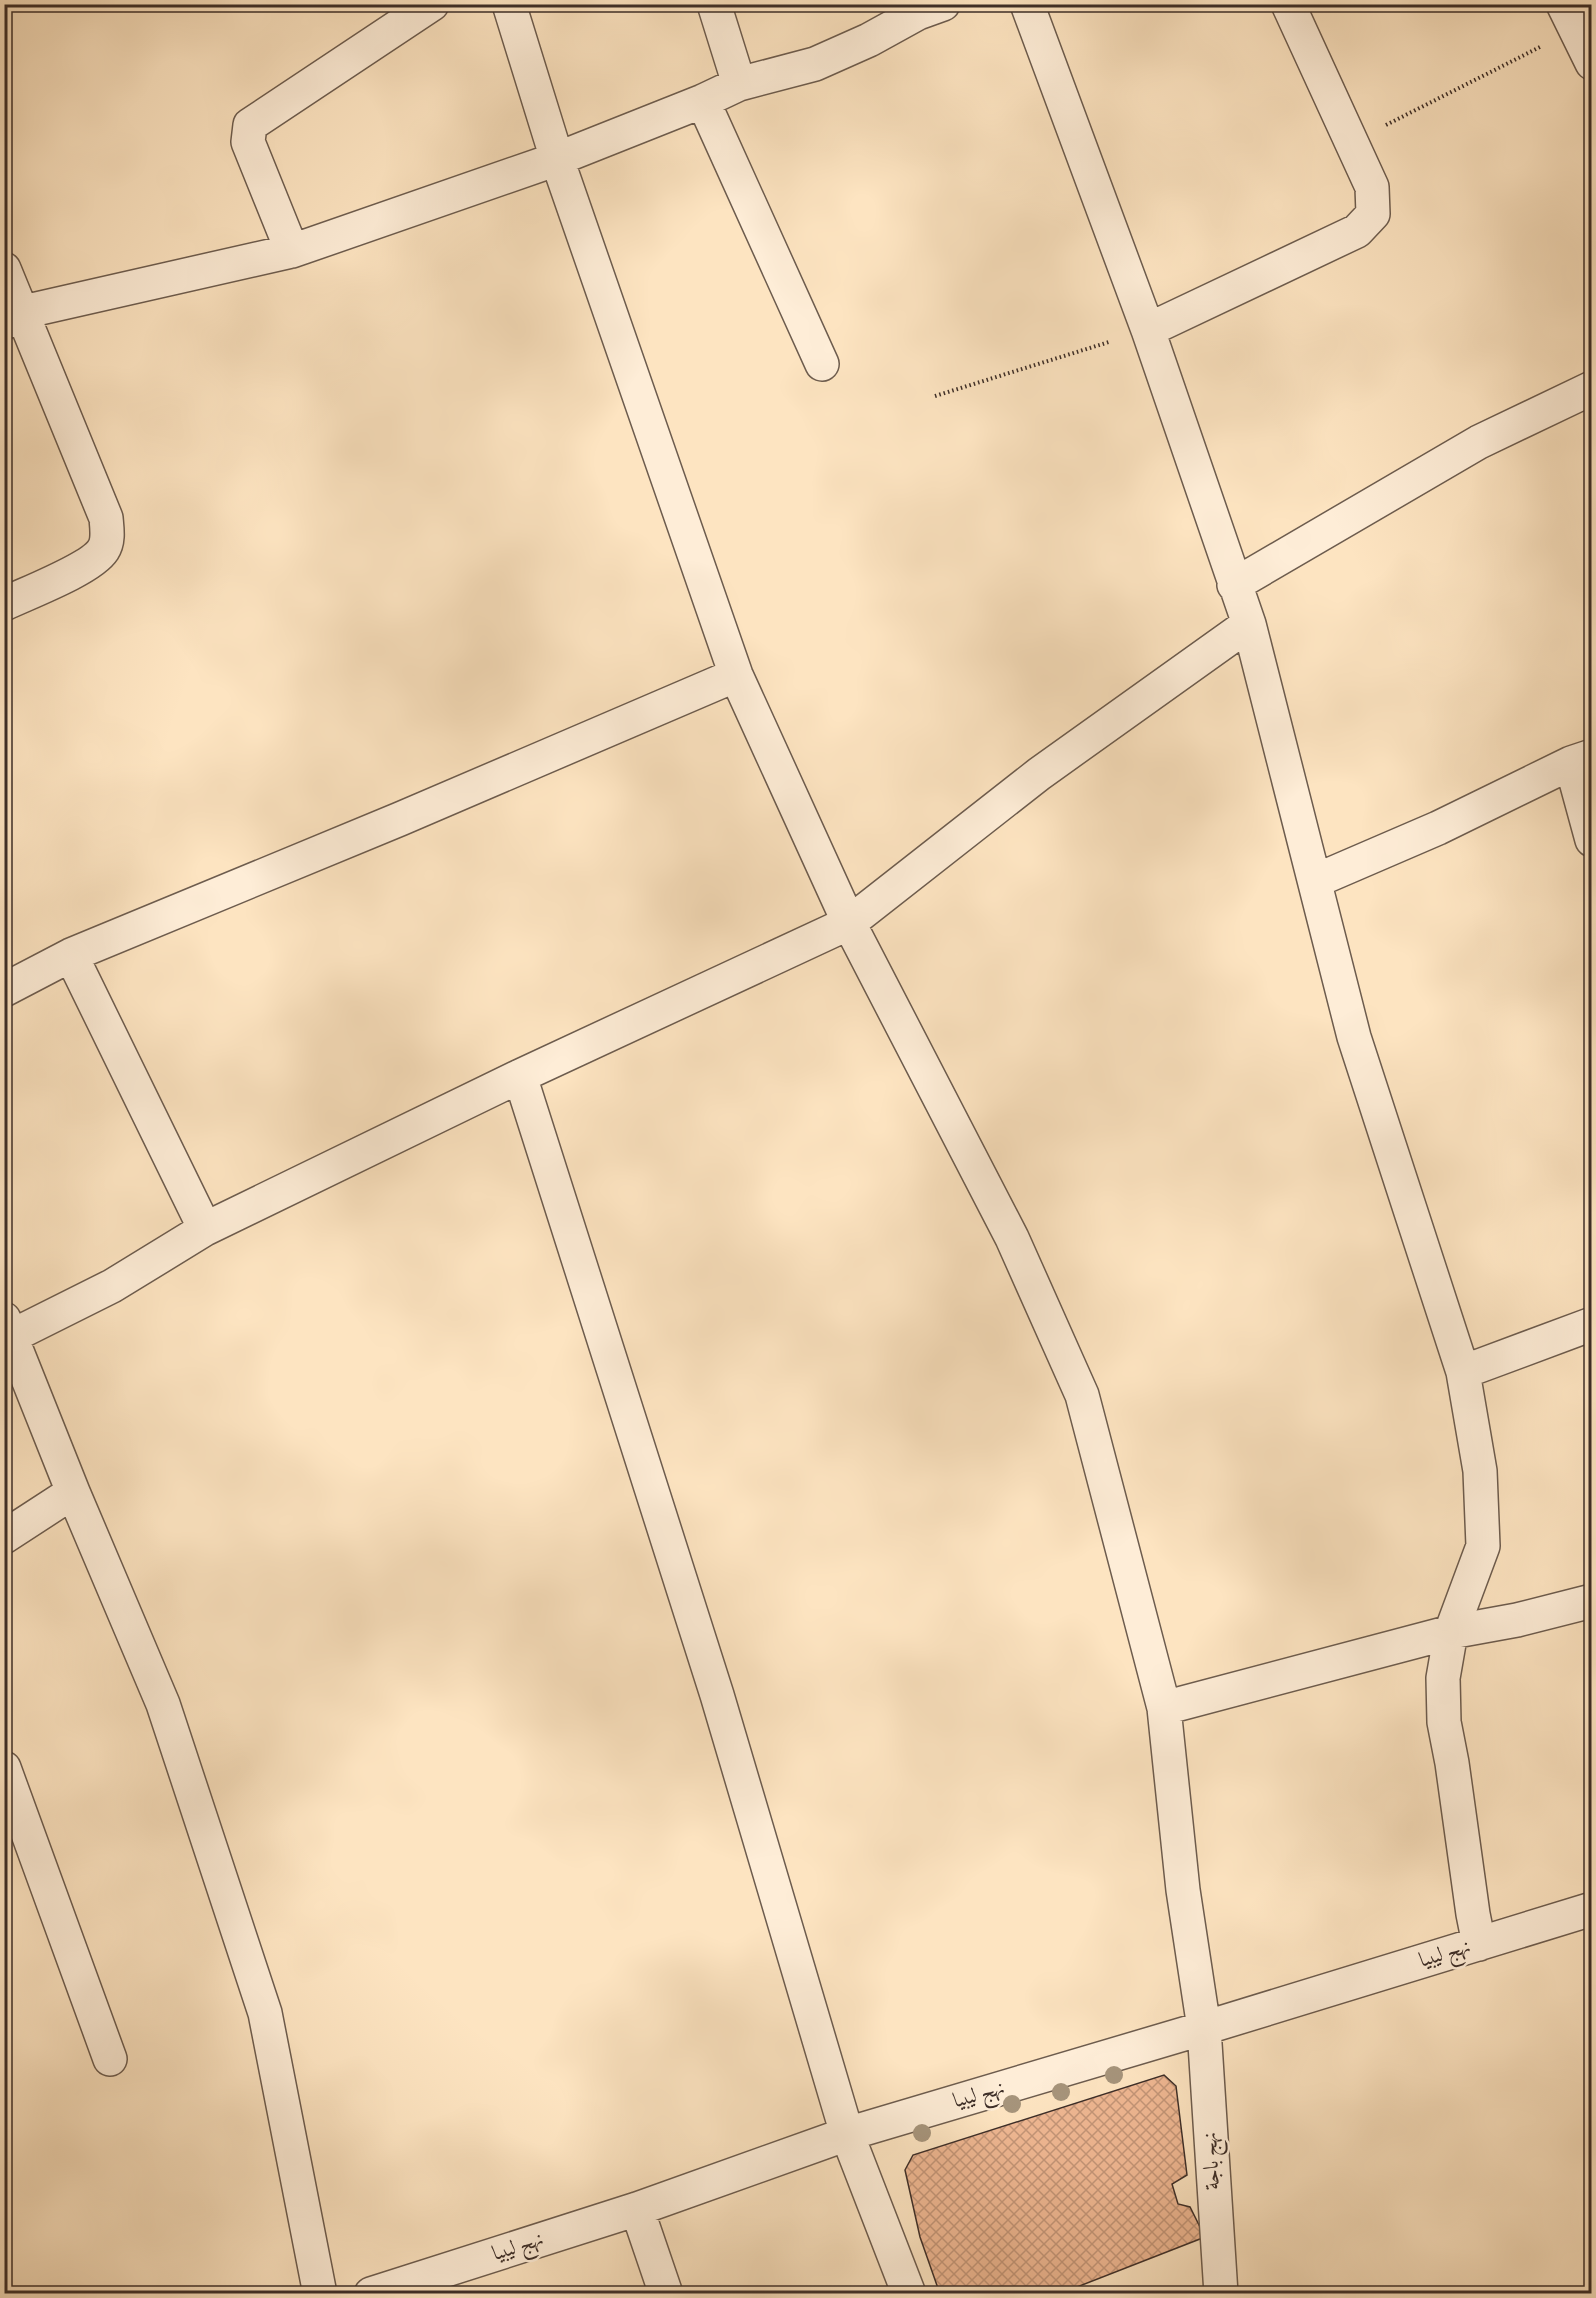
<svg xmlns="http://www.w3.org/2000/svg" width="1596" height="2298" font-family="Vollkorn,Amiri,serif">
<defs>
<pattern id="building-cross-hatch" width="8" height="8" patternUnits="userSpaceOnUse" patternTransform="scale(1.5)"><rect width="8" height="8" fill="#efb792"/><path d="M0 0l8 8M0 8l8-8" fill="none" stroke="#c39577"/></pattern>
</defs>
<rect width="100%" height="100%" fill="#fde4c1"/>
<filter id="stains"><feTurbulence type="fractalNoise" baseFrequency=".00333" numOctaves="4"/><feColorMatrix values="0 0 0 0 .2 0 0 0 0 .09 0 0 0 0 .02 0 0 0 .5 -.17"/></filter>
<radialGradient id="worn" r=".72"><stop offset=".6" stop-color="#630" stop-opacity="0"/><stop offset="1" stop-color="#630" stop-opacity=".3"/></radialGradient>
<path fill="url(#building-cross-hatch)" stroke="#3d2e28" stroke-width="1.5" d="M1164,2075L1176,2086L1187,2175L1172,2184L1178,2204L1190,2207L1205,2237L1059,2294H940L920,2237L905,2170L913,2155Z"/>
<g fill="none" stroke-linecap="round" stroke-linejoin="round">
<defs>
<path id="minor" d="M509,4L557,159L736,675L849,923L1012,1238L1082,1395L1164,1708L1183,1890L1204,2028L1221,2294
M714,4L739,84
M1027,4L1148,330L1249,624L1354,1037L1463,1372L1480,1471L1483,1546L1451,1632L1443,1678L1444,1722L1452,1763L1473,1914L1479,1944
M1563,4L1592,63
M703,101L822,364
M292,251L248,142L250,125L432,4
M4,269L106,518C107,529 109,541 103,550C91,569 27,593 4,604
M4,323L23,312L292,251L557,159L703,101L739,84L815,64L869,40L918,13L943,4
M1148,330L1357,231L1373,214L1372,187L1288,4
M1234,585L1479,442L1592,388
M1571,763L1592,840
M1315,881L1438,828L1571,763L1592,756
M71,955L205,1229
M4,990L71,955L400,819L736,675
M520,1076L717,1695L847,2134L909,2294
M4,1319L73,1492L163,1704L265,2013L320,2294
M10,1337L112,1286L205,1229L520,1076L849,923L1039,774L1249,624
M1463,1372L1592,1324
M4,1537L73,1492
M1164,1708L1451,1632L1517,1620L1592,1601
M4,1768L110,2059
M637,2209L666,2294
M371,2294L637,2209L847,2134L1204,2028L1592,1909"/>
</defs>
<use href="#minor" stroke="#6d5c4e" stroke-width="36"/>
<path stroke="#3d2e28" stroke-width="4" stroke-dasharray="1.5 3" stroke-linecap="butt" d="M1386,125L1540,47
M935,396L1109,342"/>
<use href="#minor" stroke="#feedd7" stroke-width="33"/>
</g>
<g fill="#a6947b">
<circle cx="1114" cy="2075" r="9"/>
<circle cx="1061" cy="2092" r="9"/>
<circle cx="1012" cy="2104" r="9"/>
<circle cx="922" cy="2133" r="9"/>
</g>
<g text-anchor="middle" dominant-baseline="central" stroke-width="5" stroke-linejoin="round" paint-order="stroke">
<g font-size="21" fill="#3d2e28" stroke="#feedd7">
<text transform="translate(1445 1954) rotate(-17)">نهج ليبيا</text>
<text transform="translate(979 2095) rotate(-16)">نهج ليبيا</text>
<text transform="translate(1212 2161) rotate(-93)">نهج باجة</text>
<text transform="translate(518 2247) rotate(-18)">نهج ليبيا</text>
</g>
</g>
<rect width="1596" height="2298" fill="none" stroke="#fde4c1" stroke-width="24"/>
<rect x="6" y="6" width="1584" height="2286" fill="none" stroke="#3d2e28" stroke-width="3"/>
<rect x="12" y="12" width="1572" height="2274" fill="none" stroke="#3d2e28" stroke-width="1.5"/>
<rect width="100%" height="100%" filter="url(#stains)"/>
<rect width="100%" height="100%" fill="url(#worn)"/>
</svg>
